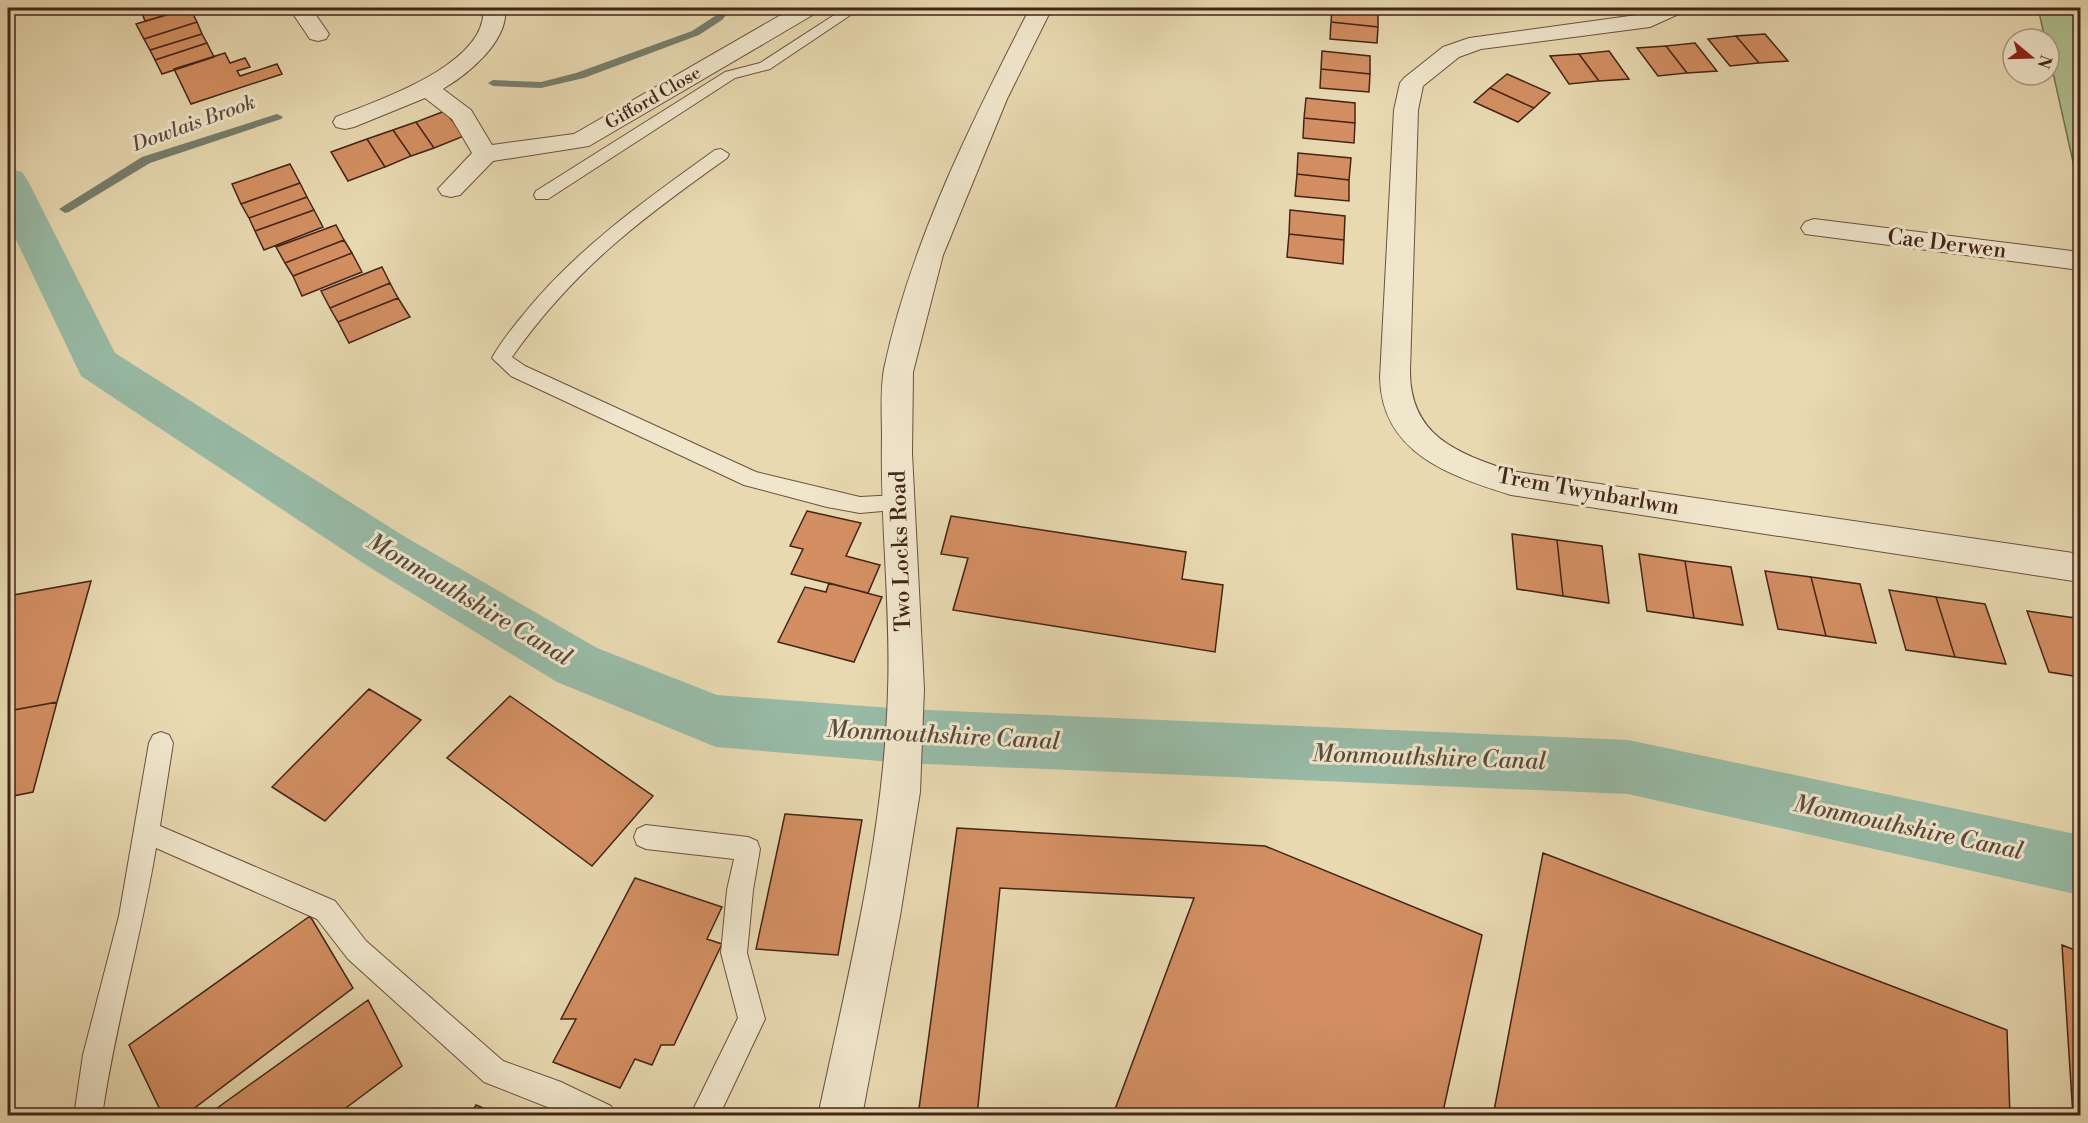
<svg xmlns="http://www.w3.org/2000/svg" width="2088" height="1123" font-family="'Libre Bodoni',serif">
<rect width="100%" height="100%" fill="#e8d9b1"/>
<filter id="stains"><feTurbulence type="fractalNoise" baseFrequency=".00333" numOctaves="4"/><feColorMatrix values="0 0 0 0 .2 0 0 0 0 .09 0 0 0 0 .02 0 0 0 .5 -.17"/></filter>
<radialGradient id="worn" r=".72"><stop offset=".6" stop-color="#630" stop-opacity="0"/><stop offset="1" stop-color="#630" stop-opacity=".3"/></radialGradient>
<path fill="#afc091" stroke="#797255" stroke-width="1.5" d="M2038,8H2075L2080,30V193L2049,55V39H2045Z"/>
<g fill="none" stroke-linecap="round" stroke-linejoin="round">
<path fill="#767f6e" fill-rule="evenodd" d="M722,8H732L722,20L699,35L584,78L541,88L493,86L488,83L493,80L541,82L576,73L692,31L715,16Z
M277,114L283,117L281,119L150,163L69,212L65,213L59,209L142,157Z"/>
<path fill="#98bba7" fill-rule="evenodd" d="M8,168L22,172L28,181L115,353L402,535L597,648L717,695L904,709L1628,740L2080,835V895L1628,794L904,763L716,747L557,682L366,565L81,376L8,223Z"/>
</g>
<path fill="#d38f62" stroke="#432419" stroke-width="1.5" d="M140,8H190L145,21Z
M190,8L197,22L144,39L136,24Z
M1332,8L1378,10V27L1331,22Z
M197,22L202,34L150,50L144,39Z
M1331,22L1378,27L1377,43L1330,39Z
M202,34L207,43L155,60L150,50Z
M1765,34L1788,61L1759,63L1736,36Z
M1736,36L1759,63L1730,66L1708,39Z
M207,43L214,57L162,74L155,60Z
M1695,43L1717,71L1687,73L1666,46Z
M1666,46L1687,73L1658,76L1637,48Z
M1322,51L1370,56V74L1321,69Z
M1609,51L1629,79L1599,81L1579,54Z
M225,53L230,63L245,58L250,67L237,71L240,76L277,64L282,74L191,104L174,69Z
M1579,54L1599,81L1569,84L1550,56Z
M1321,69L1370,74L1369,92L1320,88Z
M1507,74L1550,93L1534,108L1490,88Z
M1490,88L1534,108L1518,122L1474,102Z
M1306,98L1355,103V123L1304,118Z
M445,111L464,136L434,148L416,122Z
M1304,118L1355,123L1354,143L1303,138Z
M416,122L434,148L411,156L393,130Z
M393,130L411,156L385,167L367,139Z
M367,139L385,167L348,181L331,152Z
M1298,153L1351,158L1349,180L1297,174Z
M290,164L300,183L241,204L232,184Z
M1297,174L1349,180V201L1295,196Z
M300,183L307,197L249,218L241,204Z
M307,197L314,210L255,231L249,218Z
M314,210L323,227L264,250L255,231Z
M1290,210L1345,216L1344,240L1289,234Z
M336,225L344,240L285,263L276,247Z
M1289,234L1344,240L1343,264L1287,257Z
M344,240L352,253L293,276L285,263Z
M352,253L362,272L302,296L293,276Z
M382,267L390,283L330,308L321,291Z
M390,283L398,298L338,322L330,308Z
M398,298L410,317L349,343L338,322Z
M807,511L861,523L846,556L880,565L868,593L791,574L803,549L790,546Z
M951,516L1186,552L1182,579L1223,585L1215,652L953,610L968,558L941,554Z
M1512,534L1557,540L1563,596L1517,589Z
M1557,540L1602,546L1609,603L1563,596Z
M1639,554L1685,561L1694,618L1647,611Z
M1685,561L1731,567L1743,625L1694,618Z
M1765,571L1811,577L1826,636L1778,629Z
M1811,577L1860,584L1876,643L1826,636Z
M91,581L57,702L8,711V596Z
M829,583L882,597L854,662L778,642L805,587L826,592Z
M1889,590L1936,597L1955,657L1906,650Z
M1936,597L1985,604L2006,664L1955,657Z
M2027,611L2075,618L2080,632V677L2049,672Z
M369,689L421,720L325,821L272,787Z
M510,696L653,796L592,866L447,758Z
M57,702L33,792L8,797V711Z
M785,814L862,820L838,955L756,949Z
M957,828L1265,846L1482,935L1442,1116H1121L1114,1112L1194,898L1000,888L977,1116H918Z
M1543,853L2007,1030L2010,1116H1493Z
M635,878L722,907L707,939L722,944L674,1045H661L652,1065L635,1059L620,1088L553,1062L576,1019H561Z
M310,916L353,988L184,1116H163L129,1045Z
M2062,945L2080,952V1116H2073Z
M368,1000L402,1066L335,1116H206Z
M476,1105L502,1116H470Z"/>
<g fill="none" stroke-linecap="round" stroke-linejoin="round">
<defs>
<path id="service" d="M845,8H861L770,69L735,78L548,199H536L534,195L536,191L725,72L760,63Z
M721,149L729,154L727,158C641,219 574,269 512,357L525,366L756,472L860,497L898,495L905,497L908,503L905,509L860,513L827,507L744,485L511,376L492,358C501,341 515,325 527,310C581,245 647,199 715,150Z
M161,732L169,735L173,743L160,826L335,901L366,941L503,1061L561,1082L611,1106L615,1116H570L484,1082L348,959L317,919L156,848C141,938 115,1025 102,1116H74L83,1055L119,916L149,743L153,735Z
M646,825L748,837L757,841L760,849L753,890L747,953L765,1019L719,1116H690L738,1018L721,953L727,890L734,859L646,849L637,845L634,837L637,829Z"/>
<path id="minor" d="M289,8H311L329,34L326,39L318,41L310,39Z
M483,8H505C509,41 468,74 443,89L471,110L492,145L574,134L793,8H819L816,13L589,146L493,161L460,195L451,197L442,195L438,189L472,153L452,119L425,98L354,127L345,129L336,127L333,122L336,117C377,101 489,64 483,8Z
M1030,8H1052L1007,99L943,255L913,372L912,453L924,689L920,792L900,916L862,1116H818C848,975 884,835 888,691C891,607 880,522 882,438C882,416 880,391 884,369C911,242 971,123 1030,8Z
M1657,8H1684L1681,13L1650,27L1481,49L1459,57L1423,86L1418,110L1410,371C1410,436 1457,453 1511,471L2080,554V582L1511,495C1451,476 1382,454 1380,378L1394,110L1400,83L1404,78L1443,47L1469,38L1644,14Z
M1814,219L2080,252V270L1805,234L1801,228L1805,222Z"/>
</defs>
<use href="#service" stroke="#6c513f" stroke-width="2"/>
<use href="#minor" stroke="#6c513f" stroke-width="2"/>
<use href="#service" fill="#f0e6cc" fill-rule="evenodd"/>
<use href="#minor" fill="#f0e6cc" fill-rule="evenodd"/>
</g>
<g text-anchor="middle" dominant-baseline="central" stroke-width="6" stroke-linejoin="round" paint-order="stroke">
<g font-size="18" fill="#432419" stroke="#f0e6cc">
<text transform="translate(653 98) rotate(-30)">Gifford Close</text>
</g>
<g font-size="20" font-style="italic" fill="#584a3c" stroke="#f0e6cc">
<text transform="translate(194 124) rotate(-20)">Dowlais Brook</text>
</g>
<g font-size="22" fill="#432419" stroke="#f0e6cc">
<text transform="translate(1947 244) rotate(7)">Cae Derwen</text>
<text transform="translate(1588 492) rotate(10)">Trem Twynbarlwm</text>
<text transform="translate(901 551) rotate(-92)">Two Locks Road</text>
</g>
<g font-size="24" font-style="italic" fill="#584a3c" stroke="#f0e6cc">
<text transform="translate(469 600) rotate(31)">Monmouthshire Canal</text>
<text transform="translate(943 736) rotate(3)">Monmouthshire Canal</text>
<text transform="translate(1429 758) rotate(2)">Monmouthshire Canal</text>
<text transform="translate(1908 828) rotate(12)">Monmouthshire Canal</text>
</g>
</g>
<rect width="2088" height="1123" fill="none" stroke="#e8d9b1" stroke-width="30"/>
<rect x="9" y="9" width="2070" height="1105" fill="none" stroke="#432419" stroke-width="3"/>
<rect x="15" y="15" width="2058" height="1093" fill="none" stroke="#432419" stroke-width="1.5"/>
<g transform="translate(2031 57) rotate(109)"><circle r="28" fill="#f0e6cc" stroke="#ab9884" stroke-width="1.5"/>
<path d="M0-4.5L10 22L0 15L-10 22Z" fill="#8f2418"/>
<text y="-9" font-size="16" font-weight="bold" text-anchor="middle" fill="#432419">N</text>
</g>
<rect width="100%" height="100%" filter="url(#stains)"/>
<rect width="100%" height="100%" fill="url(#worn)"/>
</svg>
